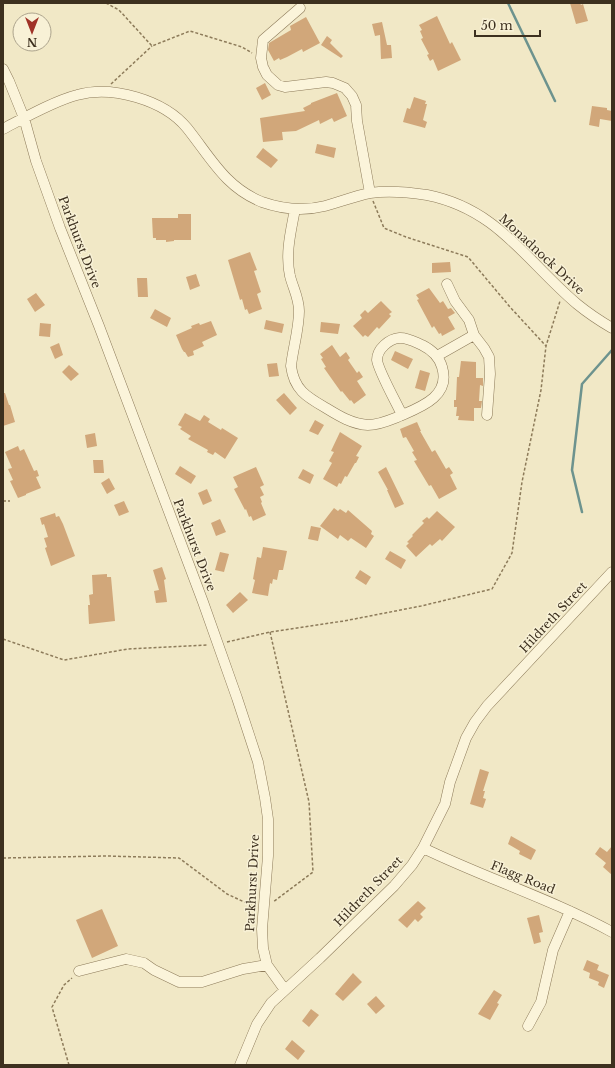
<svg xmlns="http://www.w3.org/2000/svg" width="615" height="1068" font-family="'Libre Baskerville',serif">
<rect width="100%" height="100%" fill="#f1e8c6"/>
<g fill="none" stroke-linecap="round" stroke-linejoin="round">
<path stroke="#6d938e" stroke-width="2.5" d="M508,3L555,101
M582,512L572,470L582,384L612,350"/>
</g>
<path fill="#d1a77a" d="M570,3H580L581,5L583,4L588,21L576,24Z
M437,16L450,44L452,42L461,60L438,71L433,59L430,61L427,55L429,54L421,39L423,38L420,31L422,30L419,25Z
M306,17L320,43L303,52L302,49L287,57L280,60L279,58L274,61L268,50L269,43L291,30L290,26Z
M382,22L387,45H391L392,58L381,59L380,35L375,36L372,24Z
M327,36L332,40L330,43L343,56L341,58L321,45Z
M265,83L271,95L262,100L256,88Z
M337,93L347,116L334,122L332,118L320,124L319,120L296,131L282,132L283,140L263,142L260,118L305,111L303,108L311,104V103Z
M414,97L426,101L425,104H427L423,120L427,122L425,128L403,122L407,108L410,109Z
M592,106L607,108V110L612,111V121L600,119L599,127L589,125Z
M317,144L336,148L334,158L315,153Z
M263,148L278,160L271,168L256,157Z
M178,214H191V240H174V241L166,242V240H156V238H153L152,218H178Z
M250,252L257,270L254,271L261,292L257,294L262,309L249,314L247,309L245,310L242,299L240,300L228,260Z
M450,262L451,272L432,273V263Z
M196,274L200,286L190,290L186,277Z
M137,278H147L148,297H138Z
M429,288L440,303L443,301L448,309L451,308L455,313L448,317L455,329L442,336L441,333L439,334L434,326L432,328L417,300L419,299L416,295Z
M36,293L45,305L35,312L27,299Z
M381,301L392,312L389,314L391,316L379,329L377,327L368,337L365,335L363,337L353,326L362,318L360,315L365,310L368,313Z
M155,309L171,318L167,327L150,318Z
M266,320L284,324L282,333L264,329Z
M211,321L217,335L202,342L204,346L193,351L194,355L188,357L185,352H184L182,349L176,335L192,328L191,326L199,323L200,325Z
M321,322L340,324L338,334L320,332Z
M40,323L51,324L50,337L39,336Z
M59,343L63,355L55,359L50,347Z
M332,345L340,357L346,352L350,358L348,360L357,373L359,371L363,377L357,381L366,395L354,404L351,400L350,401L342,391L341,392L324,368L326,367L321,359L323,358L320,354Z
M395,351L413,359L408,369L391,360Z
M461,361L476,362V378H483V386L480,385L479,401H482L481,408H474V421L458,420L459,416H456L457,407H454V400H456L457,377H459Z
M277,363L279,376L269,377L267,364Z
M69,365L79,374L71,381L62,372Z
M420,370L430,373L425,391L415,388Z
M3,393H5L9,405H10L15,422L3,426Z
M284,393L297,408L290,415L276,400Z
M185,413L200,421L204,415L210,419L208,422L221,430L222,428L238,438L225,459L215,452L213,455L207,452L208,450L188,439L191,436L180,429L182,427L178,425Z
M315,420L324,425L318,435L309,431Z
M417,422L421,431H420L432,452L435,450L446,469L449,467L453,473L450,475L457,489L439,499L431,485L429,486L414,461L417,460L412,452L414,451L406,437L403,438L400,429Z
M340,432L362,446L356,456L359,457L356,463H355L347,477L345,476L341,484L339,483L337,487L323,479L332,463L329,461L334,452L331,451Z
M95,433L97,446L87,448L85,435Z
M18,446L20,451L24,449L34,471L37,470L39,476L36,477L41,488L26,494V495L18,498L10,481L13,480L8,469L12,468L5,452Z
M93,460H103L104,473H94Z
M180,466L196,476L191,484L175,474Z
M256,467L264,485L260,487L264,495L260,497L262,502L261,503L266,515L253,521L251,516L249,517L246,509L245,510L234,489L238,487L233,477Z
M386,467L404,504L395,508L387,490H388L378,472Z
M303,469L314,475L310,484L298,478Z
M109,478L115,489L107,494L101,483Z
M207,489L212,501L203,505L198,493Z
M124,501L129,512L119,516L114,505Z
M334,508L338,511L340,509L346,513L348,510L372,531L371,534L374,536L366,548L351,538L348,541L340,535L338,539L320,526Z
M437,511L455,527L442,541L440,539L432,546L430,544L416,557L406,546L409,543L407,542L413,536L412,535L424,523L422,521L427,517L429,519Z
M55,513L56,517L59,516L63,524L75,556L51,566L45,548L47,547L44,538L48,537L44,524L42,525L40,518Z
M220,519L226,532L216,536L211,523Z
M311,526L321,528L318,541L308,539Z
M263,547L287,551L283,570H279L277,580L273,579L272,584L270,583L268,596L252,593L255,580L253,579L257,557L261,558Z
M390,551L406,560L401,569L385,559Z
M220,552L229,554L224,572L215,570Z
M162,567L166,579L164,580L167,602L156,603L154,591L159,590L153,570Z
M360,570L371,577L366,585L355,578Z
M107,574V577H111L115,621L89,624L88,605H90L89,595L93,594L92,575Z
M240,592L248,600L233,613L226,605Z
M480,769L489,772L483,791H485L483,798L486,799L483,808L470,804Z
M511,836L536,850L531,860L519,854L520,851L508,844Z
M612,846V875L603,867L606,863L595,854L600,847L607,852Z
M418,901L426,908L420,914L423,917L418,922L415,919L407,928L398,920Z
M102,909L118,946L92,958L76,920Z
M539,915L543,932L539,933L541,942L534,944L527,918Z
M587,960L599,965L597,970L609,975L604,988L598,985L599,982L589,978L590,973L583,970Z
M353,973L362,982L343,1001L335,994Z
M494,990L502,995L497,1003L499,1004L490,1020L478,1014Z
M376,996L385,1006L376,1014L367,1004Z
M311,1009L319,1015L309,1027L302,1021Z
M292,1040L305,1051L298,1060L285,1049Z"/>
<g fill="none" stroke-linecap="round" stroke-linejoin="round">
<defs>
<path id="minor" d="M300,8L263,40L261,58L263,67L267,75L278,85L285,87L326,82L333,83L345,88L352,96L356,105L357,121L370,193
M3,69L9,81L24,118L36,161L60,228L99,326L203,602L237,698L258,762L265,798L268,819V856L262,929L263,948L267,965L285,990
M3,129C24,118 54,101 77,95C112,85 164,100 187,128C211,158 225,187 262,202C282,209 305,211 325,206C340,202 355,196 370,193C389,190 408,192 427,195C498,209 526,261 577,304C588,313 600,321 612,328
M295,209C291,231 285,253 290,276C293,288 299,298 299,311C299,329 293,348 291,366C294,390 307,397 326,408C339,416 352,424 368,425C379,425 390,420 400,416C421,407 451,396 442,367C439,356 432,350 422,345C415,342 407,337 399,338C389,339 377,349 377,360C378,370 397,404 402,415
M447,284L455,301L469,320L474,335L484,348L489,357L490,374L487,415
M437,356L474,335
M423,848C485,878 551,899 612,932
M79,971L126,959L144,963L154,970L179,982H202L243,969L267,965
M528,1026L541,1002L553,950L570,911
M240,1065L257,1024L271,1003L320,958L394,886L412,865L423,848L445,804L450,782L466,738L475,722L487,706L612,572"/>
</defs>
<use href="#minor" stroke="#8d7b5a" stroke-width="11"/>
<path stroke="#8d7b5a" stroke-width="1.5" stroke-dasharray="3 2" stroke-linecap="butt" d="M106,3L119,10L152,46L190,31L242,47L252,53
M111,84L152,46
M373,201L384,228L406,237L468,257L510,307L546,346
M3,501H10
M270,632L309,802L313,872L273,902
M3,639L64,660L128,649L208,645
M227,642L270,632L344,621L421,606L492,589L512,553L522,482L541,390L546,346L560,301
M3,858L107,856L179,858L227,894L255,907
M69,1065L52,1007L64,985L72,978"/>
<use href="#minor" stroke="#fbf4da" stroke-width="10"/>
</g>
<g text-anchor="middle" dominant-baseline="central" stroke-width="3" stroke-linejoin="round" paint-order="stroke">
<g font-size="12" fill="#3d301f" stroke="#f8f1d6">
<text transform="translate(80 242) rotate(69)">Parkhurst Drive</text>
<text transform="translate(542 254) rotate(43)">Monadnock Drive</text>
<text transform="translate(195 545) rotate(69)">Parkhurst Drive</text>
<text transform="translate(553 617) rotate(-47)">Hildreth Street</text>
<text transform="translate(523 877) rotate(22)">Flagg Road</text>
<text transform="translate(252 883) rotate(-87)">Parkhurst Drive</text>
<text transform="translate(368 891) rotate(-46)">Hildreth Street</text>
</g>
</g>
<rect width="615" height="1068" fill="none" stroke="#3d301f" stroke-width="8"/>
<g transform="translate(32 32) rotate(180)"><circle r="19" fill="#f8f1d6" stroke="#ada48d"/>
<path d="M0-3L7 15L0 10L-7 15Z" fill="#a03227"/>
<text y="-6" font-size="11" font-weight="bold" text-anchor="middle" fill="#3d301f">N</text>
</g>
<path d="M475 30v6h65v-6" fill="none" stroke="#3d301f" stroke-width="2"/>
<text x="481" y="30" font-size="12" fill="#3d301f" stroke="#f8f1d6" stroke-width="3" paint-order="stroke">50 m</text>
</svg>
